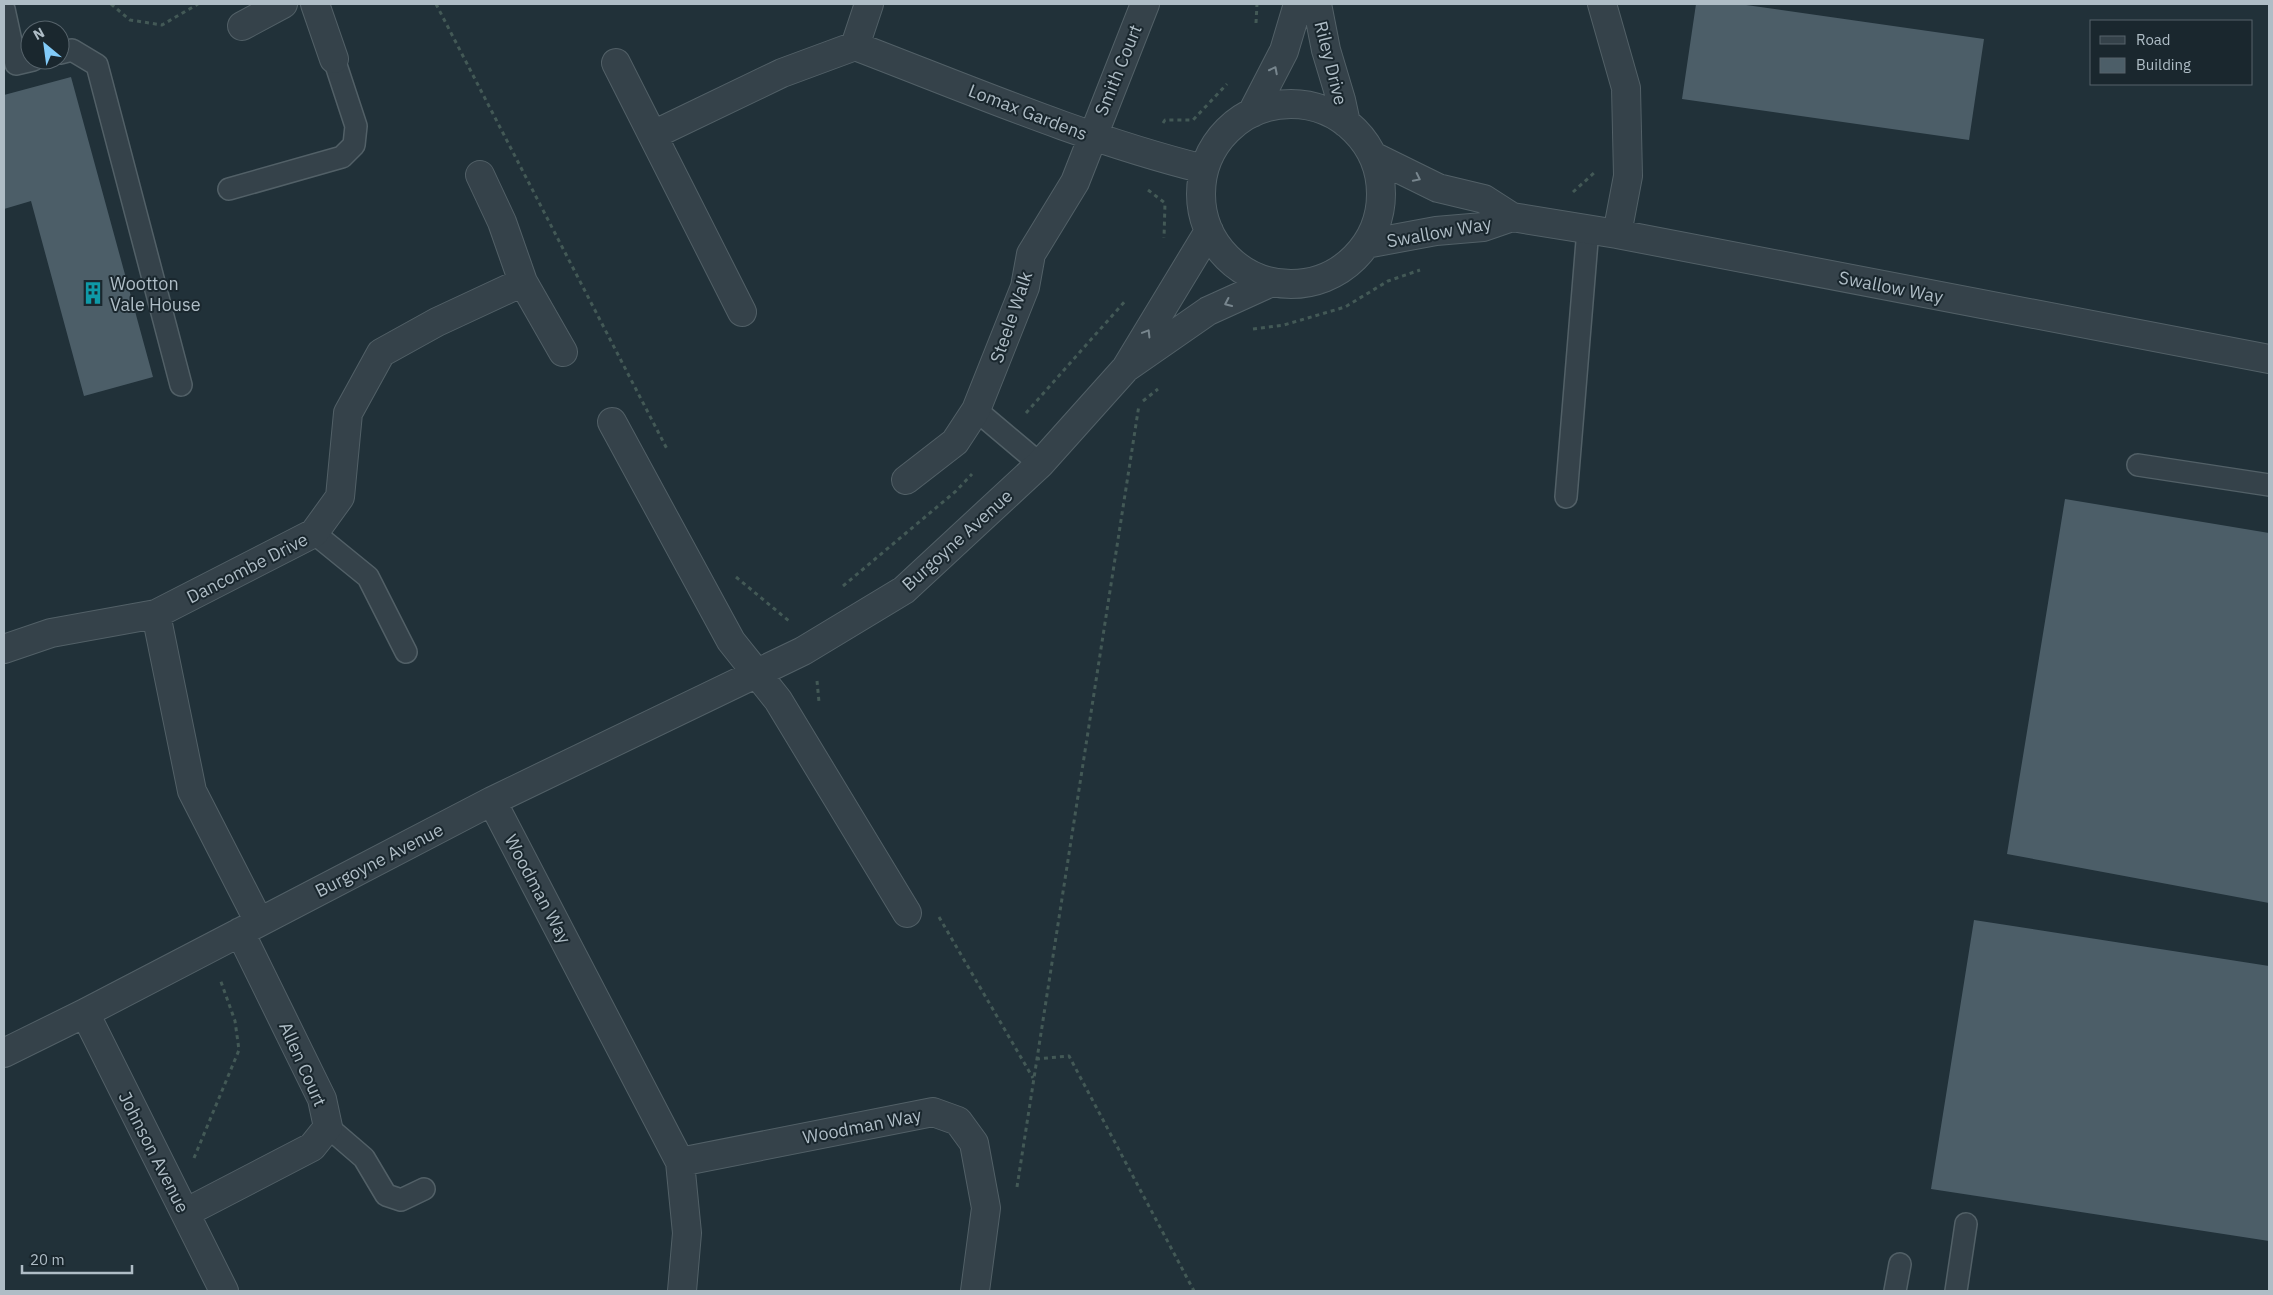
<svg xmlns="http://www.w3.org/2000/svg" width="2273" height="1295" font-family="'IBM Plex Sans',sans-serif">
<rect width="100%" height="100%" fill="#213139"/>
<path fill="#4c5e68" d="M1696,4H1739L1984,39L1969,140L1682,99Z
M71,77L153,377L84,396L31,201L4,209V95Z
M2065,499L2269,533V903L2007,854Z
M1974,920L2269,966V1241L1931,1189Z"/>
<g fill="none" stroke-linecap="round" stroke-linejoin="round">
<defs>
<path id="service" d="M4,9L16,64L33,60
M60,53L72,50L97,65L181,385
M229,189L342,157L354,145L356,126L334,59
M976,410L1040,464
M2138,465L2269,485
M1566,497L1588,229
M314,533L368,577L406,652
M328,1127L364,1158L386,1195L401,1200L424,1189
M1895,1291L1900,1264
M1956,1291L1966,1224"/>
<path id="minor" d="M315,4L334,59
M1317,4L1326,50L1341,100L1346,123
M1602,4L1626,88L1628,176L1617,234
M242,26L283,4
M855,46L869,4
M616,63L742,312
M1201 194a90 90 0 1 1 180 0a90 90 0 1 1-180 0Z
M1252,113L1284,51L1298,4
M653,135L782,73L855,46C970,90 1084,139 1204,169
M480,175L502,222L523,282L563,352
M1512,217L1617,234L2269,359
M1209,231L1126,368L1208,311L1272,282
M1366,244L1436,231L1483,227L1512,217L1484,199L1438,188L1373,156
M612,422L731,641L778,700L907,913
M906,480L955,442L976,410L1025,287L1031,254L1075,182L1145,4
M156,614L192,791L259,922
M4,649L51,633L156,614L314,533L340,497L348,413L381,353L437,322L523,282
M492,801L680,1162L687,1233L682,1291
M85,1013L224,1291
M4,1053L85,1013L492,801L803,651L904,590L1040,464L1126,368
M680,1162L933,1112L958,1121L974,1143L986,1208L975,1291
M185,1213L312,1147L328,1127L322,1099L240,932"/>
</defs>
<use href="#service" stroke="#526067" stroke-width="24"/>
<use href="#minor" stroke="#526067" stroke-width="30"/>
<path stroke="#435956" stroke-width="3" stroke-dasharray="4 4" stroke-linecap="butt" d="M111,4L130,20L162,25L198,4
M436,4L667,449
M1256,23L1257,4
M1163,123L1165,120H1193L1227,84
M1148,190L1165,203L1164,238
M1573,192L1594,173
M1253,329L1284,325L1345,307L1388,281L1420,270
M1143,401L1158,389
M1026,413L1126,300
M736,577L789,621
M843,586L956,491L972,474
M817,681L819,702
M939,917L1033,1078
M1036,1059L1069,1056L1194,1291
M194,1158L239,1050L235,1021L220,979
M1017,1187L1139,405"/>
<use href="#service" stroke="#35424a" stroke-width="21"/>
<use href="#minor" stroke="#35424a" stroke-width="28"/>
</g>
<defs><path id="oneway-chevron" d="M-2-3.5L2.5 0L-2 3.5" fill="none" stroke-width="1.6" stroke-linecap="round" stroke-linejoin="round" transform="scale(1.25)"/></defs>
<g stroke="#78868e">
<use href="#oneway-chevron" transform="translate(1274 70) rotate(-63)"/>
<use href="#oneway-chevron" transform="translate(1417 178) rotate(26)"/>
<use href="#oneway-chevron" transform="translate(1228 303) rotate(155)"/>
<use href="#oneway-chevron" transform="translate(1147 333) rotate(-59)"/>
</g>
<defs>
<symbol id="building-bare" viewBox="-9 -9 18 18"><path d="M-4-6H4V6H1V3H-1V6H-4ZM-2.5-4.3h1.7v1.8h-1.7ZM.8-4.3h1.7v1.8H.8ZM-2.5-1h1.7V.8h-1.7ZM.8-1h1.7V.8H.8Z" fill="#0f9aa8" stroke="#1a272e" stroke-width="2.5" paint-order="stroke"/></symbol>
</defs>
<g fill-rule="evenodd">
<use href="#building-bare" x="77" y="277" width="32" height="32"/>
</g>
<g text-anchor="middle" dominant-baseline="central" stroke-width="4" stroke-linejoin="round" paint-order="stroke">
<g font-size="18" fill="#afbdc6" stroke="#1a272e">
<text transform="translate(1331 63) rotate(76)">Riley Drive</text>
<text transform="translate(1118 70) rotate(-68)">Smith Court</text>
<text transform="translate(1028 112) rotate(21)">Lomax Gardens</text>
<text transform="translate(1439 232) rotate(-10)">Swallow Way</text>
<text transform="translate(1891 287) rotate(11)">Swallow Way</text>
<text transform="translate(1011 317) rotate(-71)">Steele Walk</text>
<text transform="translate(957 540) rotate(-42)">Burgoyne Avenue</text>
<text transform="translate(247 568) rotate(-27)">Dancombe Drive</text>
<text transform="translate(379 860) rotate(-27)">Burgoyne Avenue</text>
<text transform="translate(538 889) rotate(62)">Woodman Way</text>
<text transform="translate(303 1064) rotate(66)">Allen Court</text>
<text transform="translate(862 1126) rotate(-11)">Woodman Way</text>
<text transform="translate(154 1152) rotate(63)">Johnson Avenue</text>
</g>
<g font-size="18" fill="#afbdc6" stroke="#1a272e" text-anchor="start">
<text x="110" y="283">Wootton<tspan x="110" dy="21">Vale House</tspan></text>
</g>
</g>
<rect width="2273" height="1295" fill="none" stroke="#afbdc6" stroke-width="10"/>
<rect x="2090" y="20" width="162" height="65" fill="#1a272e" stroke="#56636b"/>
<rect x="2100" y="36" width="25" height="8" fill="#35424a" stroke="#56636b"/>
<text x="2136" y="45" font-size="15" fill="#afbdc6">Road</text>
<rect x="2100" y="58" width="25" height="15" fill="#4c5e68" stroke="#56636b"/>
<text x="2136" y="70" font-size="15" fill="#afbdc6">Building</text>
<g transform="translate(45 45) rotate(331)"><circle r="24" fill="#1a272e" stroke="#56636b"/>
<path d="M0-4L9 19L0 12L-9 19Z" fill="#82cbf9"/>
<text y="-8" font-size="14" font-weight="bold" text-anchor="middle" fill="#afbdc6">N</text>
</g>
<path d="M22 1265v8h110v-8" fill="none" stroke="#afbdc6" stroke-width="2.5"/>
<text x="30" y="1265" font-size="15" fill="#afbdc6" stroke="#1a272e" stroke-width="4" paint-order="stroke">20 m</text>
</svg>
